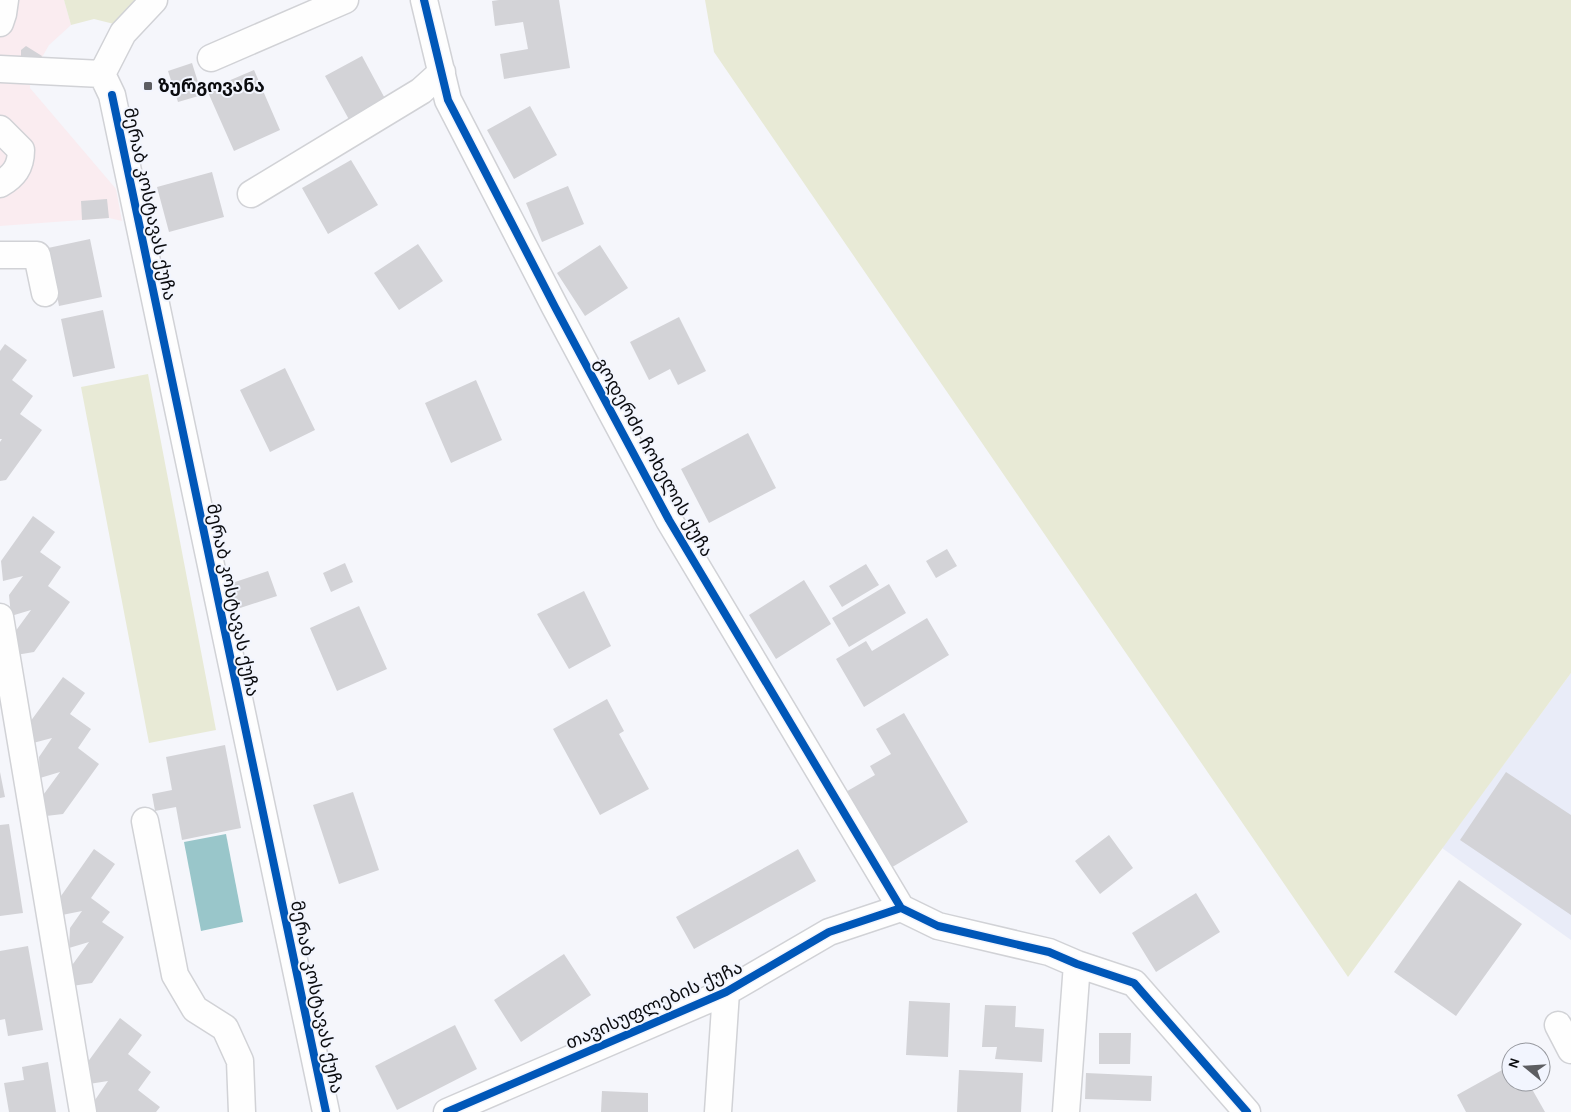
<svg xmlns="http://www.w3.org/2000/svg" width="1571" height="1112" font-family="Karla,'Noto Sans Georgian',sans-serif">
<rect width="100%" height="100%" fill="#f5f6fb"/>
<path fill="#e9ecf8" d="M1571,673V940L1442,848Z"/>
<path fill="#faecf0" d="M0,0H64L71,25L49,45L37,66L31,71L30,88L116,189L122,221L109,218L0,226Z"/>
<path fill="#e8ead6" d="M64,0H147L114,24L94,19L71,25Z
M705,0H1571V673L1348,977L714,52Z
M148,374L216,730L149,743L81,387Z"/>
<path fill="#99c6ca" d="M226,834L243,922L201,931L184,842Z"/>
<path fill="#d3d3d7" d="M499,0H559L570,68L504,79L500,54L528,49L523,22L495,26L492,1Z
M26,46L42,56L37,66L21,65V50Z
M362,56L389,106L352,125L325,76Z
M192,63L202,95L178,102L168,71Z
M254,70L280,130L234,151L207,90Z
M530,106L557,155L514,179L487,130Z
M351,160L378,205L328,234L302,188Z
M212,172L224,217L169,232L157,187Z
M568,186L584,224L542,242L526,203Z
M107,199L109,218L82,220L81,201Z
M90,239L102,297L59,306L48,248Z
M418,244L443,281L399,310L374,273Z
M600,245L628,288L585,316L557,273Z
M103,310L115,368L73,377L61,319Z
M679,317L706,371L678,385L670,369L649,380L630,342Z
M5,344L27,360L12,380L33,396L20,414L42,430L6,480L0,481V442L2,439H0V351Z
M285,368L315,430L270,452L240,390Z
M476,380L502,440L451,463L425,403Z
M748,433L776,488L709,523L681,469Z
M33,516L55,532L40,552L61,567L48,586L70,602L34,652L16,655L12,636L31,610L11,616L9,595L23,576L3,581L1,561Z
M947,549L957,566L936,578L926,561Z
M345,563L353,582L331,592L323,573Z
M866,564L879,585L842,607L829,586Z
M268,571L277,596L231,611L223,586Z
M804,580L831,624L776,659L749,615Z
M889,584L906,613L849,647L832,618Z
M584,591L611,646L569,669L537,614Z
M359,606L387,669L337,691L310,628Z
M927,618L949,655L864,707L836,659L866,641L872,651Z
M63,677L85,693L70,714L91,729L78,748L99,764L63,814L46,816L41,798L60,772L40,778L39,757L52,738L33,743L30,722Z
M607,699L624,731L619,734L649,789L600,815L553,729Z
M904,713L968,822L889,869L844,793L875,775L870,766L891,754L876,729Z
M225,745L241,828L182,840L176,807L155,811L152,794L172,790L166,757Z
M0,772L5,797L0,798Z
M1506,772L1571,815V915L1460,840Z
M353,792L379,870L339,884L313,805Z
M9,824L23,913L0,916V825Z
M1109,835L1133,868L1100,894L1075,861Z
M94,849L115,864L91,898L110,912L102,922L124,937L92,983L72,986L70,968L89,942L69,948L70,928L82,911L62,915L61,896Z
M798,849L816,881L694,949L676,917Z
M1459,880L1522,924L1456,1016L1394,972Z
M1196,893L1220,932L1156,972L1132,933Z
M28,946L43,1030L8,1036L5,1019L0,1020V951Z
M564,954L591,995L521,1042L494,1000Z
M909,1001L950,1003L948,1057L906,1055Z
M985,1005L1016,1006L1015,1027L1044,1029L1042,1062L995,1059L997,1047H982Z
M120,1018L142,1035L128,1054L151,1072L138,1090L160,1107L156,1112H96L95,1100L108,1081L89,1084L87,1063Z
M455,1025L477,1069L397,1110L375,1066Z
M1099,1033H1131L1130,1064H1099Z
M48,1062L56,1112H9L4,1083L24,1080L22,1067Z
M1511,1065V1082H1528L1545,1112H1466L1457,1095Z
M959,1070L1023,1073L1021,1112H957Z
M1086,1073L1152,1076L1151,1101L1085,1099Z
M602,1091L648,1093V1112H601Z"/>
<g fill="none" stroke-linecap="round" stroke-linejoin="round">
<defs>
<path id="minor" d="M424,0L448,100L555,307L669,520L901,908
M0,23L3,14L5,0
M211,58L345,0
M0,69L102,74L112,95L326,1112
M102,74L123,33L154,0
M0,129L21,150C21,167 14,176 0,184
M251,194L421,91L442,72
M0,255H37L45,293
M0,617L83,1112
M145,821L175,975L195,1009L225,1028L240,1061L242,1112
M1558,1025L1571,1050
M447,1112L726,992L829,932L901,908L938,926L1049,952L1077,964L1134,983L1247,1112
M718,1112L726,992
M1066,1112L1077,964"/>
</defs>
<use href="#minor" stroke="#d1d2d6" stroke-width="29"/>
<use href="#minor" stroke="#fefefe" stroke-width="26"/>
<defs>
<path id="cycleway" d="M424,0L448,100L555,307L669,520L901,908
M112,95L326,1112
M447,1112L726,992L829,932L901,908L938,926L1049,952L1077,964L1134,983L1247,1112"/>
</defs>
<use href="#cycleway" stroke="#f2f5fe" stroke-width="11"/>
<use href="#cycleway" stroke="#0057b8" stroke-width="8"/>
</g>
<rect fill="#5d5e62" stroke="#f2f5fe" stroke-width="2" x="143" y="81" width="10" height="10" rx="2.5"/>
<g text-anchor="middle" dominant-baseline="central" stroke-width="4" stroke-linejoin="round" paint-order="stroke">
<g font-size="18" font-weight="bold" fill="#0b0c0f" stroke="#f2f5fe" text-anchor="start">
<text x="158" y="86">ზურგოვანა</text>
</g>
<g font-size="18" fill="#0b0c0f" stroke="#f2f5fe">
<text transform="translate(150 204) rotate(78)">მერაბ კოსტავას ქუჩა</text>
<text transform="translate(654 457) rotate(61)">გოდერძი ჩოხელის ქუჩა</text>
<text transform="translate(233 600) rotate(78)">მერაბ კოსტავას ქუჩა</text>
<text transform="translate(317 997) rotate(78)">მერაბ კოსტავას ქუჩა</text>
<text transform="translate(654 1005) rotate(-24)">თავისუფლების ქუჩა</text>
</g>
</g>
<g transform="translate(1526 1067) rotate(288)"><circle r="24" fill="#f2f5fe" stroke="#96989e"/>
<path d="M0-4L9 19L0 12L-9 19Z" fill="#5d5e62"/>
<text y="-8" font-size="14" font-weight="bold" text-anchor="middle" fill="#0b0c0f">N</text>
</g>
</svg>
